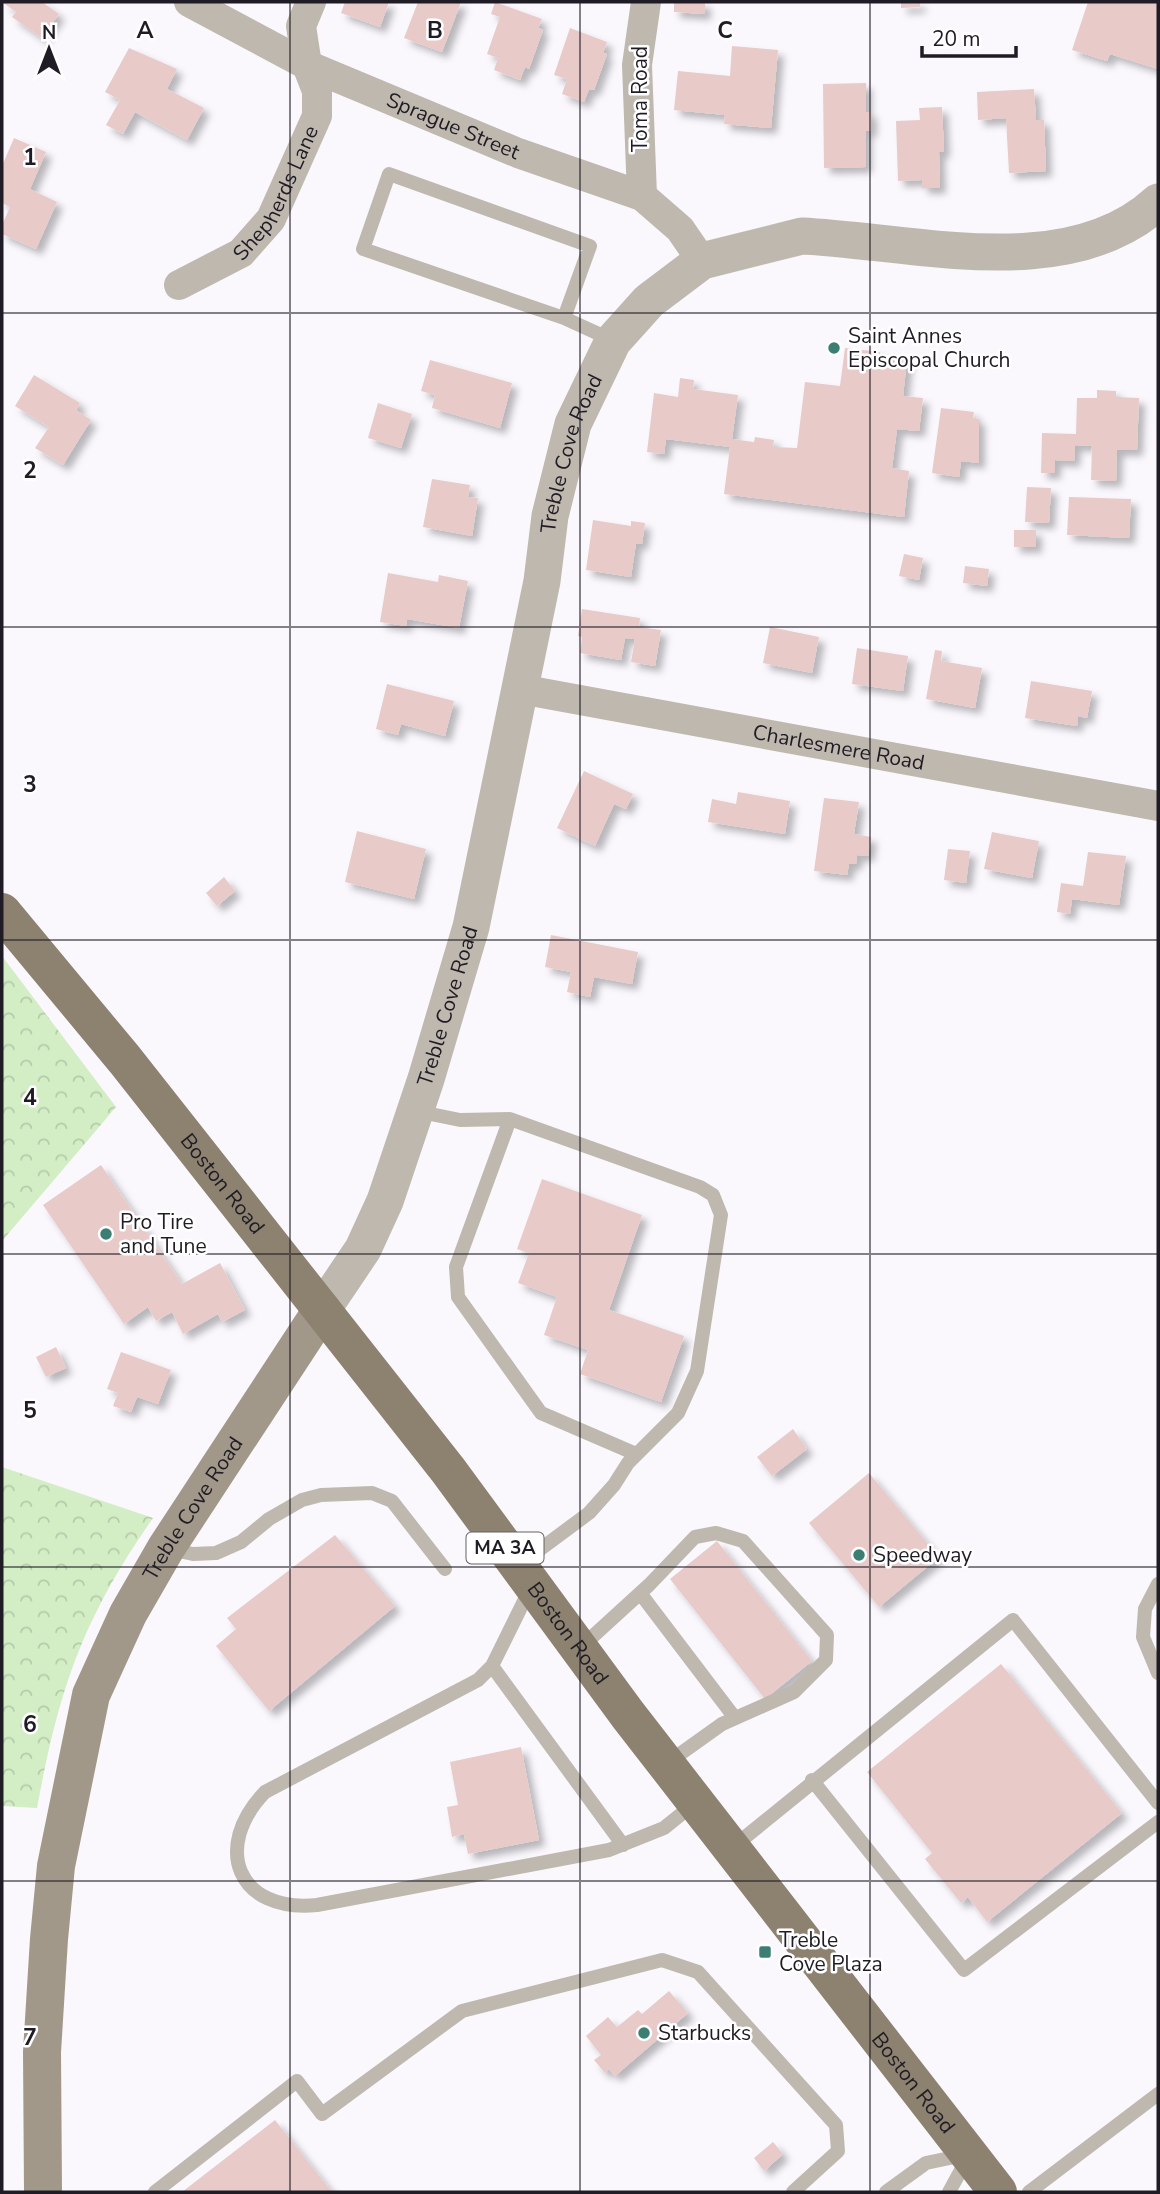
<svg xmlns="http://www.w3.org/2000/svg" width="1160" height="2194" font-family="'Nunito Sans',sans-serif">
<defs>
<pattern id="forest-crowns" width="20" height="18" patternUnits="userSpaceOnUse" patternTransform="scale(1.75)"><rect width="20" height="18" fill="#d3edc5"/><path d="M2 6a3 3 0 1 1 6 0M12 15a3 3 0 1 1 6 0" fill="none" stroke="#b5cba9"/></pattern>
<filter id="shadow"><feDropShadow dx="6" dy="6" stdDeviation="3.5" flood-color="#0004"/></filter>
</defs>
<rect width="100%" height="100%" fill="#faf8fd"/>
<path fill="url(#forest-crowns)" d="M2,956L116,1107L2,1241Z
M2,1467L153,1518C83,1618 59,1688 37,1808L2,1806Z"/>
<path fill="#e8cac9" filter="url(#shadow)" d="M2,2H42L59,14L42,38L12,17L16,12Z
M345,2H389L380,27L341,13Z
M418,2H461L442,52L404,38Z
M495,2L542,19L538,28L543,30L529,69L525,67L520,80L494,70L498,58L487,54L500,17L491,14Z
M674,2H705V14L674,12Z
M901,2H920V7L901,8Z
M1088,2H1158V69L1110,54L1107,61L1072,50Z
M570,28L607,42L603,53L607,54L594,90L589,89L584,102L562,94L567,79L554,75Z
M732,46L778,50L771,128L724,124L725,115L674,110L678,71L730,76Z
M129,48L177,69L167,89L204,108L187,140L135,112L123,134L106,125L120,100L105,92Z
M866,83V112H871V131H866V167L824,168L823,84Z
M1034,89L1036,120H1044L1046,171L1009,173L1006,118L978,120L977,92Z
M942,107L944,152H939L940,188H922V180L898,181L896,121L920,120L919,108Z
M14,138L46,152L30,189L57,202L36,249L2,234V225L10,207L2,203V166Z
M845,348L880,352V357L907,360L903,396L923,398L919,431L897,429L892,468L909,471L904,517L724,494L730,447L666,439L664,454L647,452L654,393L678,397L680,378L694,380L693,389L738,395L732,439L754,442L755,437L774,440L773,447L797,448L805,382L840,386Z
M430,360L512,383L500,428L432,408L435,395L421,391Z
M34,375L80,403L76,410L91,420L63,465L35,448L49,427L15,406Z
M1097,390L1116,391V397L1139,398L1137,450H1117L1116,481L1091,480L1092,446L1075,445L1074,461L1055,460V473H1041L1042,433L1076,434L1077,398H1097Z
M378,403L412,414L401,448L368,438Z
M941,408L974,412L973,418L979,419V463L961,461L959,477L932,473Z
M432,479L470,485L468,497L478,498L472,536L423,527Z
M1027,487L1051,488L1049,523L1025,522Z
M1069,497L1131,499L1129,538L1067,535Z
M593,520L631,526V521L645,523L642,544L636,543L631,577L586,570Z
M1014,530H1036V547H1014Z
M904,554L923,558L919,580L899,576Z
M965,566L989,569L987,586L963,583Z
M388,573L438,582L439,575L468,581L459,628L407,619L406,626L380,622Z
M582,609L640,618L639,627L661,630L655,666L631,662L635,639L625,638L621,660L580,653L582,637L578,636Z
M770,627L819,637L812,673L763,663Z
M857,648L908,656L903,691L852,684Z
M935,650L942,651L941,661L982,668L975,708L926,699Z
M1031,681L1092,691L1087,718L1078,716L1077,726L1025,718Z
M387,684L454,701L445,736L401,724L398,735L376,729Z
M584,771L633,794L626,809L614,804L595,846L557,828Z
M738,792L790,801L785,834L708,822L712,799L736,804Z
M824,798L859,802L854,834L871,837L868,856L857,855L856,864H849L847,875L814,871Z
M357,831L426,849L414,899L345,882Z
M992,832L1039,841L1032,878L984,869Z
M948,849L970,851L966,883L944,880Z
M1088,852L1126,856L1119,905L1072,899L1070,914L1057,912L1061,883L1083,886Z
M224,877L235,891L217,906L206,893Z
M551,935L638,952L632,984L594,977L590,997L567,992L571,972L545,967Z
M101,1165L182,1284L220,1263L245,1310L222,1322L218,1314L183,1334L172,1312L156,1321L148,1307L124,1324L43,1205Z
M542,1179L642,1215L609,1310L684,1336L661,1402L580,1374L588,1350L544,1335L557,1297L518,1283L529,1253L517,1249Z
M56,1347L66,1368L46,1377L36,1357Z
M121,1352L171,1370L158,1404L137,1397L131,1412L113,1406L118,1393L107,1389Z
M793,1429L807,1449L772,1476L757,1457Z
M869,1473L939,1557L879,1607L809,1523Z
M335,1535L395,1606L269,1711L216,1646L236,1629L227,1618Z
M717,1541L812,1661L765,1699L670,1579Z
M1001,1664L1122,1813L987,1922L968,1897L961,1903L925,1859L932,1853L867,1772Z
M521,1747L539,1840L468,1854L464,1834L452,1837L447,1807L458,1805L450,1762Z
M669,1991L688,2013L615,2076L609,2069L605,2073L594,2060L601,2055L586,2036L608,2017L617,2027L638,2010L642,2014Z
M275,2120L332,2192H182Z
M773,2142L783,2154L764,2171L754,2158Z"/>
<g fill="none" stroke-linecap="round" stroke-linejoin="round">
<path stroke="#bfb8ae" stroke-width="14" d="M564,318L363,249L389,174L590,246L564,318L612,340
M416,1111L460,1120L510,1119L700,1187L713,1195L721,1215L697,1371L678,1413L628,1463L614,1485L589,1513L519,1565
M510,1119L456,1267L458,1297L541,1413L636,1454
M170,1549L193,1554L216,1553L241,1542L269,1519L302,1500L321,1495L372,1493L392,1501L445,1569
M1158,1584L1145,1609L1143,1637L1158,1673
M530,1589L492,1666L478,1680L265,1792C212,1847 237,1913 317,1905L609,1850L664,1828L695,1803
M640,1593L735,1718
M580,1648L649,1585L695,1537L716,1533L743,1541L827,1635L826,1660L794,1692L722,1724L666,1764
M492,1666L623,1845
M812,1780L964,1970L1158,1822
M733,1847L1013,1620L1158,1803
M155,2192L297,2081L322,2114L462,2011L662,1960L698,1972L836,2125L838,2151L793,2192
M886,2192L926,2163L964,2155
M949,2192L967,2159
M1029,2192L1158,2094"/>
<g stroke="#bfb8ae" stroke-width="30">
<path id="s1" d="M189,2L307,65L518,153L642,196L680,229L702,261"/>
<path d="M642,196L637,65L646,2"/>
<path id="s2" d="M179,285L241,253L271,219L317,116V91L307,65L301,26L311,2"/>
<path id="s3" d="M520,689L1158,806"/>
</g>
<path stroke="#bfb8ae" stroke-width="37" id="s4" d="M322,1310L363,1249L385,1201L426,1079L471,927L542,581L550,516L573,424L613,341L649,301L702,261L802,236C912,241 1068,285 1158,202"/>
<path stroke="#a2988a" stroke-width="38" id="s5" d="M43,2192L42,2052L49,1939L56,1866L91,1695L128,1614L166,1548L322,1310"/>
<path stroke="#8d8170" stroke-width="38" id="s6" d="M2,912L125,1060L448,1470L628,1715L998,2192"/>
</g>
<path fill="none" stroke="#1f1c25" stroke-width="2" stroke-opacity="0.55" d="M290,2V2192M580,2V2192M870,2V2192M2,313H1158M2,627H1158M2,940H1158M2,1254H1158M2,1567H1158M2,1881H1158"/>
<g fill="#3c7f72" stroke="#fff" stroke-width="2.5">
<circle cx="834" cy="348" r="7"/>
<circle cx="106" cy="1234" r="7"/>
<circle cx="859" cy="1555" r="7"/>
<rect x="758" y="1945" width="14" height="14" rx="3.5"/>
<circle cx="644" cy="2033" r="7"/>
</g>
<g text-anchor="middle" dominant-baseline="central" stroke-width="5" stroke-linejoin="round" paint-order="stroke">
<rect fill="#fff" stroke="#626066" stroke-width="2" x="466.5" y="1532.5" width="77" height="31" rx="5"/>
<g font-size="19" font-weight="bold" fill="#1f1c25">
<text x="505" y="1548">MA 3A</text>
</g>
<g font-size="21" fill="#1f1c25" stroke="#fff">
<text transform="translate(640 99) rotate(-90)">Toma Road</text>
<text stroke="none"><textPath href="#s1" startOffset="292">Sprague Street</textPath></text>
<text stroke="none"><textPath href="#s2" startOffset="140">Shepherds Lane</textPath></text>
<text stroke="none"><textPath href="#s4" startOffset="898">Treble Cove Road</textPath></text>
<text stroke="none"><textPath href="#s3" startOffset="324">Charlesmere Road</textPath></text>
<text stroke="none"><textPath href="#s4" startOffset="331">Treble Cove Road</textPath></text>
<text stroke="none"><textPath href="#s6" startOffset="350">Boston Road</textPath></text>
<text stroke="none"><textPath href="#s5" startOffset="714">Treble Cove Road</textPath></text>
<text stroke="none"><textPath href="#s6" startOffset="917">Boston Road</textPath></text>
<text stroke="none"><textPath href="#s6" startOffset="1484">Boston Road</textPath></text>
</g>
<g font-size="21" fill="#1f1c25" stroke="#fff" text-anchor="start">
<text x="848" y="336">Saint Annes<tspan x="848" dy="24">Episcopal Church</tspan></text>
<text x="120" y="1222">Pro Tire<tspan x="120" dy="24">and Tune</tspan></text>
<text x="873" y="1555">Speedway</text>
<text x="779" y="1940">Treble<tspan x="779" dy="24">Cove Plaza</tspan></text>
<text x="658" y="2033">Starbucks</text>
</g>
</g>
<g font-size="23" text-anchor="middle" font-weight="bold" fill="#1f1c25" stroke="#fff" stroke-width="5" stroke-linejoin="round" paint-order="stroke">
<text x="145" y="38">A</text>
<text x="435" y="38">B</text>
<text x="725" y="38">C</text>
<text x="30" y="165">1</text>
<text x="30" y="478">2</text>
<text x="30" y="792">3</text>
<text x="30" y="1105">4</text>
<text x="30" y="1418">5</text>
<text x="30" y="1732">6</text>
<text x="30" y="2045">7</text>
</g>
<rect width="1160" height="2194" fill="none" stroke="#1f1c25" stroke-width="7"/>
<g transform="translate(49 49)" stroke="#ffffff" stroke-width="5" paint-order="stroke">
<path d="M0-5L12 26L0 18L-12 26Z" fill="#1f1c25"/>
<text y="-10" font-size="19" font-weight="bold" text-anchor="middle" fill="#1f1c25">N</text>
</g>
<path d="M922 46v10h94v-10" fill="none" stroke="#1f1c25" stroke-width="3.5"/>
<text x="932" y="46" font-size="21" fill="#1f1c25" stroke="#ffffff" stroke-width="5" paint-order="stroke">20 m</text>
</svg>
